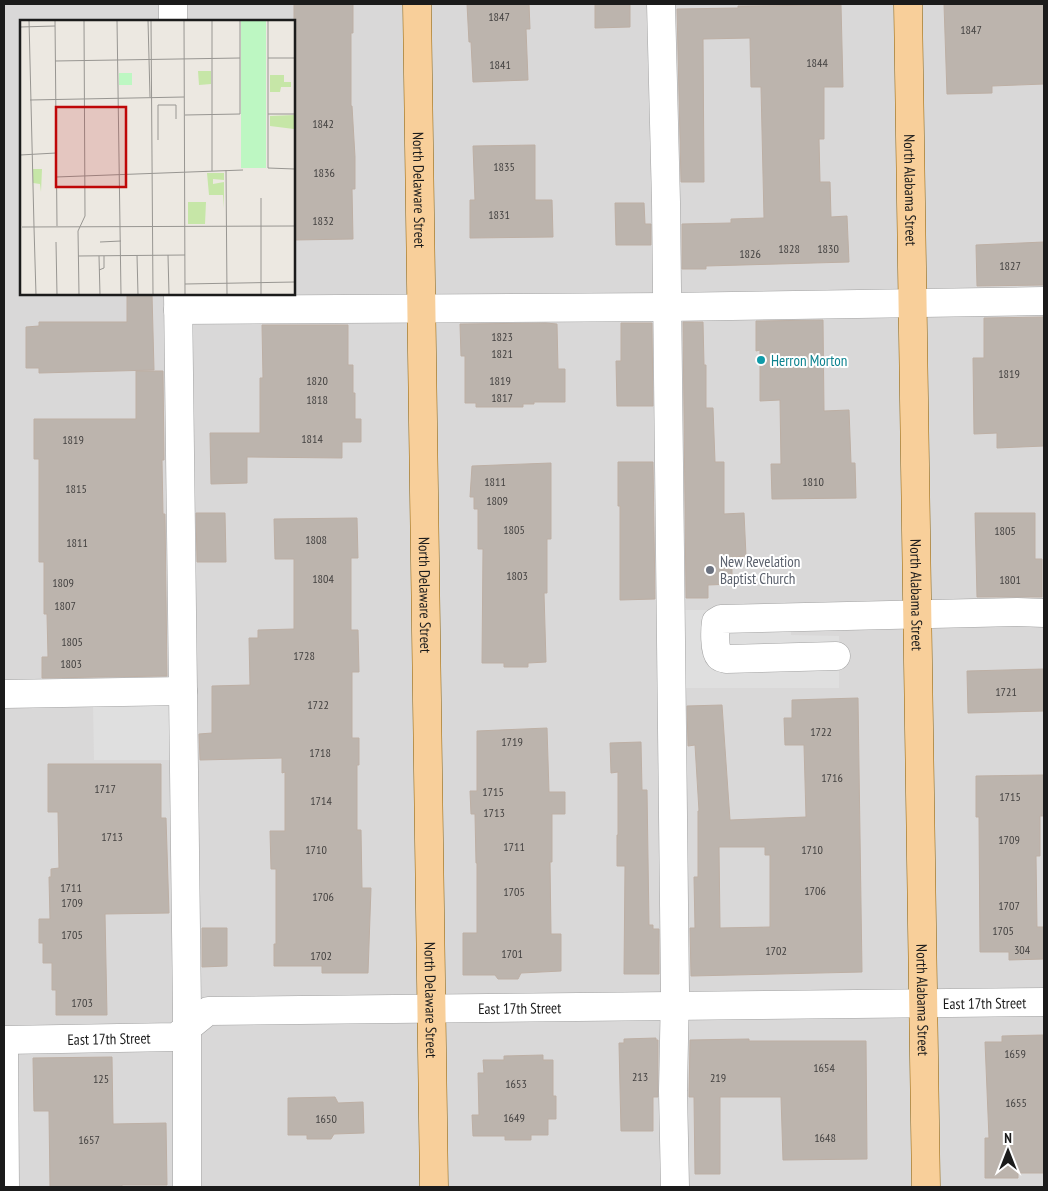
<svg xmlns="http://www.w3.org/2000/svg" width="1048" height="1191" font-family="'PT Sans Narrow',sans-serif">
<rect width="100%" height="100%" fill="#ece8e1"/>
<path fill="#d9d8d8" fill-rule="evenodd" d="M4,4H1044V1187H4ZM21,21H294V294H21Z"/>
<path fill="#dfdfdf" d="M683,610H791V635L839,636V688H683Z
M173,703L174,760H94L93,704Z"/>
<path fill="#bcb4ad" stroke="#bdafa4" fill-rule="evenodd" d="M294,4H353V33H351V106H352L355,157V189H352L353,239L294,240Z
M467,4H529L530,29H526L528,80L473,82L471,42H469Z
M595,4H630V27L595,28Z
M944,4H1044V84L992,86V93L947,94Z
M841,5L843,87H824V139H819L820,182H830L831,217L847,216L849,262L706,266V269H682V224L731,223V219L764,218L761,87H751L750,38L703,39L704,182H681L677,9L738,8V6Z
M535,145V200H552L553,237L470,238V200H475L473,146Z
M615,203H644L645,224H651V245H616Z
M1044,242V285L977,286L976,245Z
M127,294H152L154,370L39,373V368H26V327L39,326V322H127Z
M1044,317V446L997,448V433L974,434L973,358H984V318Z
M823,320L824,411L849,410L851,463H855L856,498L772,499L771,464H781L780,400L760,401V350L756,351V321Z
M683,322H703L704,365H706V408H713L715,462H724V514L744,513L746,556L732,557V584L708,585V598H686Z
M546,323L557,324L558,369H565V402H534V404H523V407H476V403H465V356H461L460,324Z
M621,323H652L653,406H617L616,361H621Z
M262,325H348V365H353V393H355V419H361V442H342V458L247,457V483L211,484L210,433H260V378H263Z
M136,371H163L164,460H162L163,514H165L167,676L42,678V657H48L47,614H44V562H39V459H34V419H136Z
M618,462H653L655,599L620,600V506H618Z
M551,463V539H547V593H544L546,662L528,663V667H504V663H482L483,549H478V509H474V497H470L472,466Z
M196,513H225L226,562H197Z
M975,513H1035V559H1042V597H977Z
M357,518L358,558H351V630H358L359,672H352V738H359V765H357V830H361L362,888H371L368,973H322V966H274V944H276V869H271L270,831H285V772L282,773V758L200,760L199,734L212,733V686L250,685L249,638H258V630L294,629V559H275L274,519Z
M1044,669V711L968,713L967,671Z
M858,698L862,972L691,976L690,928H695L694,877H698V811H699L695,745L688,746L687,706L722,705L730,820L806,817L804,745H785L784,718H792V700ZM719,847H765V855H770V927L720,928Z
M547,728L549,792H565V814H552V862H550L551,934H561V971L521,973L518,979H498L495,975H463V933H477V863H476L475,814H471L470,791H477V731Z
M641,742L642,790H647L649,925H653V929H659V974H624L625,866H617V835H618V772L611,773L610,743Z
M48,764H161V818H166L169,913L105,914L107,1015H56V990H52V963H43V943H39V919H50L49,877H51V869L59,868L58,812H48Z
M1044,775V816H1040V856H1036L1037,927H1044V959L1009,960V952H980L979,817H976V776Z
M202,928H227V966L202,967Z
M1043,1035L1044,1173H1018V1178H985V1138H989L985,1042H1002V1036Z
M656,1038V1040H658V1097H653V1131H621L619,1043H624V1039Z
M749,1039V1041H866L867,1159L783,1160L781,1097H720V1174H695L694,1097H689L690,1040Z
M543,1055V1060H553V1096H556V1119H548V1135H531V1140H505V1136H473L472,1115H479L478,1073H484L483,1060H504V1056Z
M112,1057L113,1124L166,1123L167,1185H122V1187H50L49,1111H34L33,1058Z
M335,1097L338,1103L363,1102L364,1133L334,1134L331,1139H307V1135H288V1098Z"/>
<g fill="none" stroke-linecap="round" stroke-linejoin="round">
<defs>
<g id="minor">
<path d="M173,4V21"/>
<path d="M661,4L666,202L675,991L673,1091L675,1187"/>
<path d="M178,294L187,1009V1187"/>
<path d="M178,310L667,307L1044,301"/>
<path d="M836,656L726,659C723,658 721,658 719,656C714,651 715,628 716,622L721,619L1017,612L1044,613"/>
<path d="M4,694L183,691"/>
<path id="s1" d="M4,1040L176,1037L208,1011L1044,1002"/>
<path d="M4,1052L5,1187"/>
</g>
<g id="major">
<path id="s2" d="M417,4L434,1187"/>
<path id="s3" d="M908,4L926,1187"/>
</g>
</defs>
<use href="#minor" stroke="#a2a2a2" stroke-width="29"/>
<use href="#major" stroke="#8d6005" stroke-width="29"/>
<use href="#minor" stroke="#fff" stroke-width="28"/>
<use href="#major" stroke="#f8cf9a" stroke-width="28"/>
</g>
<circle fill="#0f9aa8" stroke="#fff" stroke-width="2" cx="761" cy="360" r="5"/>
<circle fill="#6b7280" stroke="#fff" stroke-width="2" cx="710" cy="570" r="5"/>
<g text-anchor="middle" dominant-baseline="central" stroke-width="4" stroke-linejoin="round" paint-order="stroke">
<g font-size="12" fill="#434140">
<text x="499" y="16">1847</text>
<text x="971" y="29">1847</text>
<text x="817" y="62">1844</text>
<text x="500" y="64">1841</text>
<text x="323" y="123">1842</text>
<text x="504" y="166">1835</text>
<text x="324" y="172">1836</text>
<text x="499" y="214">1831</text>
<text x="323" y="220">1832</text>
<text x="789" y="248">1828</text>
<text x="828" y="248">1830</text>
<text x="750" y="253">1826</text>
<text x="1010" y="265">1827</text>
<text x="502" y="336">1823</text>
<text x="502" y="353">1821</text>
<text x="1009" y="373">1819</text>
<text x="317" y="380">1820</text>
<text x="500" y="380">1819</text>
<text x="502" y="397">1817</text>
<text x="317" y="399">1818</text>
<text x="312" y="438">1814</text>
<text x="73" y="439">1819</text>
<text x="495" y="481">1811</text>
<text x="813" y="481">1810</text>
<text x="76" y="488">1815</text>
<text x="497" y="500">1809</text>
<text x="514" y="529">1805</text>
<text x="1005" y="530">1805</text>
<text x="316" y="539">1808</text>
<text x="77" y="542">1811</text>
<text x="517" y="575">1803</text>
<text x="323" y="578">1804</text>
<text x="1010" y="579">1801</text>
<text x="63" y="582">1809</text>
<text x="65" y="605">1807</text>
<text x="72" y="641">1805</text>
<text x="304" y="655">1728</text>
<text x="71" y="663">1803</text>
<text x="1006" y="691">1721</text>
<text x="318" y="704">1722</text>
<text x="821" y="731">1722</text>
<text x="512" y="741">1719</text>
<text x="320" y="752">1718</text>
<text x="832" y="777">1716</text>
<text x="105" y="788">1717</text>
<text x="493" y="791">1715</text>
<text x="1010" y="796">1715</text>
<text x="321" y="800">1714</text>
<text x="494" y="812">1713</text>
<text x="112" y="836">1713</text>
<text x="1009" y="839">1709</text>
<text x="514" y="846">1711</text>
<text x="316" y="849">1710</text>
<text x="812" y="849">1710</text>
<text x="71" y="887">1711</text>
<text x="815" y="890">1706</text>
<text x="514" y="891">1705</text>
<text x="323" y="896">1706</text>
<text x="72" y="902">1709</text>
<text x="1009" y="905">1707</text>
<text x="1003" y="930">1705</text>
<text x="72" y="934">1705</text>
<text x="1022" y="949">304</text>
<text x="776" y="950">1702</text>
<text x="512" y="953">1701</text>
<text x="321" y="955">1702</text>
<text x="82" y="1002">1703</text>
<text x="1015" y="1053">1659</text>
<text x="824" y="1067">1654</text>
<text x="640" y="1076">213</text>
<text x="718" y="1077">219</text>
<text x="101" y="1078">125</text>
<text x="516" y="1083">1653</text>
<text x="1016" y="1102">1655</text>
<text x="514" y="1117">1649</text>
<text x="326" y="1118">1650</text>
<text x="825" y="1137">1648</text>
<text x="89" y="1139">1657</text>
</g>
<g font-size="15" fill="#1b1b1b" stroke="#fff">
<text stroke="none"><textPath href="#s2" startOffset="186">North Delaware Street</textPath></text>
<text stroke="none"><textPath href="#s3" startOffset="186">North Alabama Street</textPath></text>
<text stroke="none"><textPath href="#s2" startOffset="591">North Delaware Street</textPath></text>
<text stroke="none"><textPath href="#s3" startOffset="591">North Alabama Street</textPath></text>
<text stroke="none"><textPath href="#s2" startOffset="996">North Delaware Street</textPath></text>
<text stroke="none"><textPath href="#s3" startOffset="996">North Alabama Street</textPath></text>
<text stroke="none"><textPath href="#s1" startOffset="990">East 17th Street</textPath></text>
<text stroke="none"><textPath href="#s1" startOffset="525">East 17th Street</textPath></text>
<text stroke="none"><textPath href="#s1" startOffset="105">East 17th Street</textPath></text>
</g>
<g font-size="15" fill="#0d838f" stroke="#fff" text-anchor="start">
<text x="771" y="360">Herron Morton</text>
</g>
<g font-size="15" fill="#5b616d" stroke="#fff" text-anchor="start">
<text x="720" y="561">New Revelation<tspan x="720" dy="17">Baptist Church</tspan></text>
</g>
</g>
<g transform="translate(20 20)">
<rect width="275" height="275" fill="#ece8e1"/>
<path d="M178,51H191V64L179,65ZM250,55H264V62H271V67H261L260,72H250ZM274,95V109L250,106V96ZM13,149H22L21,172L20,164L13,163ZM187,153H204V160L193,159V164L204,162V188L203,175H189ZM168,182H186L185,204H168Z" fill="#c6e6a7"/>
<path d="M221,0H246V148H221ZM99,53H112V65H99Z" fill="#bdf7c2"/>
<path fill="none" stroke="#989692" stroke-width="1" d="M9,0L14,207M35,0L37,206M97,0L101,275M128,0L130,77M131,0L133,275M164,0L165,275M192,0V151M248,0V148L275,149M0,7L35,6M248,38H275M35,41L220,38M10,80L164,77M248,94H275M165,95L220,94V0M138,120V85H156V99M0,135L36,133M206,150L207,275M36,157L223,150M241,178V275M2,207L275,206M14,207L16,275M36,222L37,275M80,222L101,221M117,235L118,275M148,235L149,275M58,236L165,235M79,236L80,275M79,250L84,248V236M165,264L275,262M59,275L58,211L65,196L64,0"/>
<path fill="#bf0708" fill-opacity="0.15" stroke="#bf0708" stroke-width="2.5" d="M36,87H106V167H36Z"/>
<rect width="275" height="275" fill="none" stroke="#1b1b1b" stroke-width="2.5"/>
</g>
<rect width="1048" height="1191" fill="none" stroke="#1b1b1b" stroke-width="10"/>
<g transform="translate(1008 1151)" stroke="#ffffff" stroke-width="4" paint-order="stroke">
<path d="M0-4L9 19L0 12L-9 19Z" fill="#1b1b1b"/>
<text y="-8" font-size="14" font-weight="bold" text-anchor="middle" fill="#1b1b1b">N</text>
</g>
</svg>
